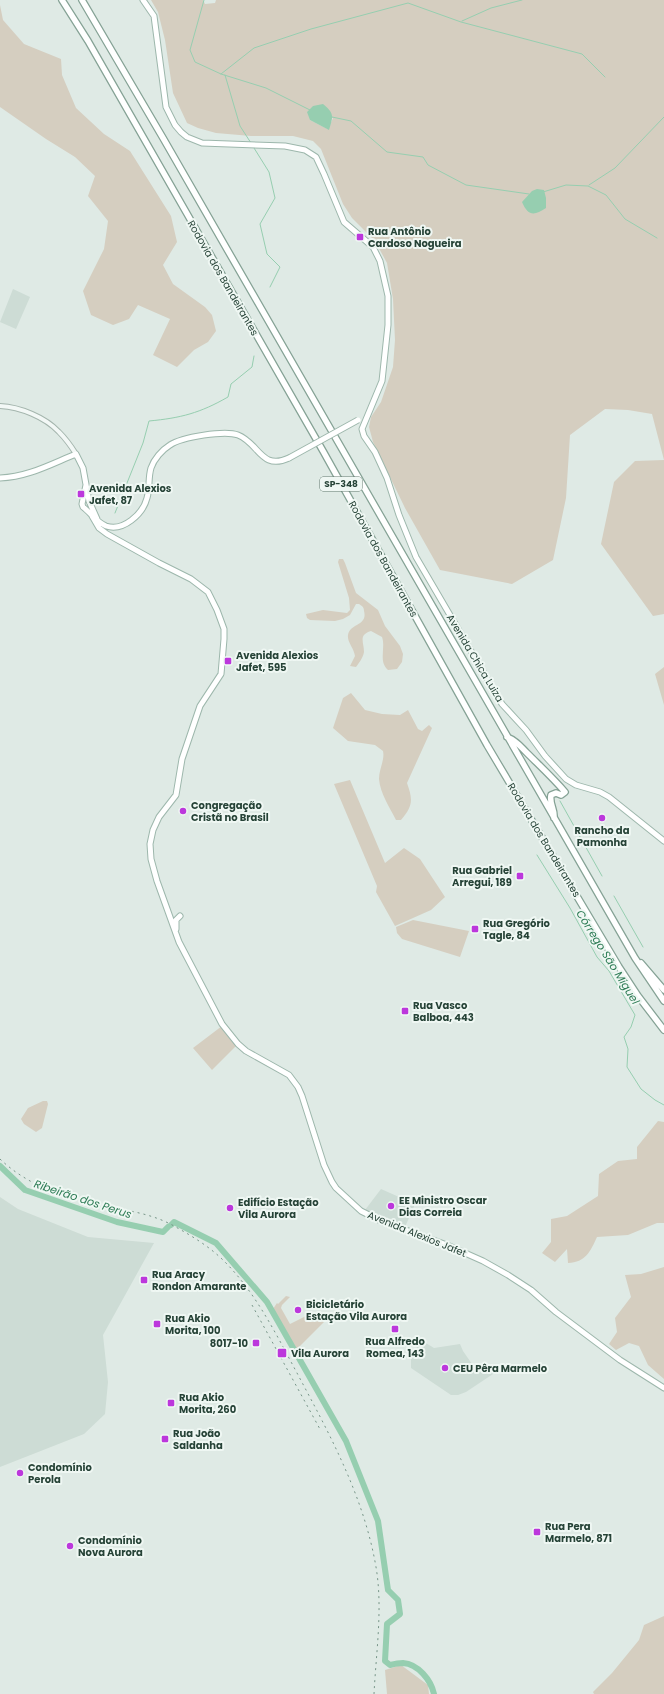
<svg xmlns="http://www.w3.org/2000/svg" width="664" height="1694" font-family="Poppins,sans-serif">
<rect width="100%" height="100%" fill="#dfeae5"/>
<path fill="#cddcd5" d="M13,289L30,297L16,329L0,322Z
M381,1189L415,1204L405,1227L365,1210Z
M0,1197L18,1209L88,1237L154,1243L103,1335L108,1382L105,1414L84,1434L0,1467Z
M421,1340L434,1348L460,1344L463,1351L472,1364L484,1369L496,1372L466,1392L458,1395H451L411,1368V1358Z"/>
<path fill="#d5cec0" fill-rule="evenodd" d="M151,0H203L205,4L215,3L216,0H664V614L653,616L601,544L614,482L635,461L664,460L652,414L628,410L605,409L570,435L566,498L553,560L512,584L440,570L405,508L373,442L369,427L371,417L381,402L393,367L395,340L393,299L387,263L375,241L352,218L343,204L321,149L313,141L293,136H251L216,133L198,128L187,123L173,93L165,40L158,12ZM333,118L328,129L310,120Z
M0,5L3,20L24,44L61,59L62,75L76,108L104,134L130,151L171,216L177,242L163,265L173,284L205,307L212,315L216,331L208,342L194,350L177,367L153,355L170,319L138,305L129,319L113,325L91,315L83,291L104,249L108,221L88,196L95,176L75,157L46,139L0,107Z
M339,559H343L345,563L356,593L378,610L385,626L400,646L403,654L402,662L397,669L388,670C378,661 386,648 382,637L371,631C358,635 364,642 364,652C363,658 359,663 356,667L350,666L355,656C354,648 347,642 348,635C350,623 368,626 364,611C364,607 362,606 359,604H356L350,615L343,619L335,621L310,620L307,618L306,614L323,610L347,613L350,610L349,598L338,562Z
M664,667V705L655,674Z
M351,693L365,710L382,714L400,715L408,710L418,729L422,731L429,725L432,728L407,783C413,800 413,806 401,820H396C390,808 380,793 379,779C379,769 385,760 383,751L375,745L348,741L333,728L343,698Z
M350,780L385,863L404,848L420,859L445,897L431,910L395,926L376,892L377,886L334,784Z
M413,920L469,931L460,957L402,939L397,933L396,927Z
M222,1026L237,1045L212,1070L193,1048Z
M43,1101H47L48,1104L42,1128L36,1132L24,1124L21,1119L28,1108Z
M658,1121L664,1122V1223H657L628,1235L597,1237C590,1252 586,1262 568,1263L567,1249L555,1262L542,1253L551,1242V1219L567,1216L598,1196L599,1174L618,1161L637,1159V1147Z
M664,1267V1379L648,1365L639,1346L629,1343L616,1350L609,1344L617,1332L615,1318L631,1297L625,1275L641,1274Z
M286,1296L290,1297L282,1305L281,1308L290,1324L306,1316H321L326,1320L295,1351L273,1309L277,1303L278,1304Z
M664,1616V1694H594L593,1692L612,1673L639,1640L644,1625Z
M401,1665L428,1685L429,1694H387L385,1670Z"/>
<path fill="#96ceb0" d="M323,104C335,114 333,116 329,130L310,120L307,112L313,106Z
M537,189L544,190L546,198V208C534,216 528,216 522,202L532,191Z"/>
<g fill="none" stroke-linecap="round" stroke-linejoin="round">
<path stroke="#96ceb0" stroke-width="1" d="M204,0L190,50L195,62L221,74L266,88L310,110
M462,21L491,8L522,0
M221,74L254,48L311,29L408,3L461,22L582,54L605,77
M225,75L240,126L251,143
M332,117L351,121L387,152L423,157L428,165L466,185L529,194
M254,148L269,172L275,198L260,224L267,254L280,267L270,287
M589,185L615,168L664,117
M543,192L566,185L588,186L606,195L625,219L657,238
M115,513L143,443L149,421C181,418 200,413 228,397L231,384L252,367L254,356
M560,801L602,876
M537,855L570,908L597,957L609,971L635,1015L631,1027L624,1037L628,1049L627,1067L641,1089L655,1100L664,1105
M614,896L643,947"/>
<path stroke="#96ceb0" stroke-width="6" d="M0,1166L25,1190L117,1222L163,1232L168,1227
M171,1225L174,1222L216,1243L267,1302L346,1441L378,1521L388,1590L398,1600L400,1614L387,1624L385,1661L390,1665C394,1664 399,1663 403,1663C418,1664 431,1680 434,1694"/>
<defs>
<path id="minor" d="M0,406C20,407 45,417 59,432C65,438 71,446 76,454"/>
<path id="major" d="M143,0L154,16L166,107L175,125L181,132L187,137L202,143L285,146L305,150L316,157L324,174L344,222L373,247L380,261L388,296V325L382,381L362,429L364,436L375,452L387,478L399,515L416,557L502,704L526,730L545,756L566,779L576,785L600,792L609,797L664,841
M0,478C28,477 51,464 76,454L83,468L89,501L97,519
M86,485L82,504L83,507C91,513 96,522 106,526C123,532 143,514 147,498C150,488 148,478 151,468C154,459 162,450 170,445C182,437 225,430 238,435C259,443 261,471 289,458
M92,516L99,528L107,534L159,563L191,579L208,592L217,610L224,629V639L221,674L200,706L182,759L176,795L159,817L153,830L150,844L151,859L157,881L179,942L222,1024L238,1044L246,1051L289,1075L298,1087L302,1096L324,1165L332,1182L336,1188L361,1211L381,1221L447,1245L483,1261L508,1275L531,1290L556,1312L620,1360L664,1388
M176,929V920L180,916"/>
<path id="highway" d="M62,0L88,41L323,451L487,745L619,967L638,996L664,1030
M82,0L163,138L635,958L664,1001
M507,737C517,741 520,746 527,753C540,766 553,778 565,792L561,795L556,793L551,795C549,804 555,809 554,818
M641,963L664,990"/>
</defs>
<use href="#minor" stroke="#a4b5ad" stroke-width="6"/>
<use href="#major" stroke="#9db7ac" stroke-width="7"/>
<use href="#highway" stroke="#85a295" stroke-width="8"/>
<use href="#minor" stroke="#f3f8f6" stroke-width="4"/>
<use href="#major" stroke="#fff" stroke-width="5"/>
<use href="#highway" stroke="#fff" stroke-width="5.5"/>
<path stroke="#779588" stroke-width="1" stroke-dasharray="2 4" stroke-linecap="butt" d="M0,1159C26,1184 63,1198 98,1205C124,1210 151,1213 174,1226C192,1236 210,1247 224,1261C256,1293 276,1334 297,1373C330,1435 364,1497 376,1567C383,1608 376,1653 374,1694
M252,1305L321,1431"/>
<defs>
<path id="major-bridge" d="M289,458L358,420"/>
</defs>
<use href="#major-bridge" stroke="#9db7ac" stroke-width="7" stroke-linecap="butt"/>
<use href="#major-bridge" stroke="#fff" stroke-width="5"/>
</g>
<g fill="#bc37dc" stroke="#eff7f3" stroke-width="1.5">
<rect x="356" y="233" width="8" height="8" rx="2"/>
<rect x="77" y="490" width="8" height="8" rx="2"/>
<rect x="224" y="657" width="8" height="8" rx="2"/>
<circle cx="183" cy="811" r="4"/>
<circle cx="602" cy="818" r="4"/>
<rect x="516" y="872" width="8" height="8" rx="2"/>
<rect x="471" y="925" width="8" height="8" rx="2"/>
<rect x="401" y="1007" width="8" height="8" rx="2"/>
<circle cx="391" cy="1206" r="4"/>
<circle cx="230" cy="1208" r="4"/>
<rect x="140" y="1276" width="8" height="8" rx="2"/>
<circle cx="298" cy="1310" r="4"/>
<rect x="153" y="1320" width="8" height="8" rx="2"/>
<rect x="391" y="1325" width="8" height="8" rx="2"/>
<rect x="252" y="1339" width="8" height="8" rx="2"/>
<rect x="277" y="1348" width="10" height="10" rx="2"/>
<circle cx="445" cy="1368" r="4"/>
<rect x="167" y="1399" width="8" height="8" rx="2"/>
<rect x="161" y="1435" width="8" height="8" rx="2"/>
<circle cx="20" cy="1473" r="4"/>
<rect x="533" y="1528" width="8" height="8" rx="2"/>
<circle cx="70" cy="1546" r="4"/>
</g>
<g text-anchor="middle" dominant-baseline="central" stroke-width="4" stroke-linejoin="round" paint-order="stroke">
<rect fill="#eff7f3" stroke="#62796f" stroke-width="1" x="320" y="477" width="42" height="14" rx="3"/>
<g font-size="9" font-weight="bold" fill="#264337">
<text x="341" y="484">SP-348</text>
</g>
<g font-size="10" font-weight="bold" fill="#264337" stroke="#eff7f3" text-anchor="start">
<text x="368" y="231">Rua Antônio<tspan x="368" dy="12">Cardoso Nogueira</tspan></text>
<text x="89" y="488">Avenida Alexios<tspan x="89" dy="12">Jafet, 87</tspan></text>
<text x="236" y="655">Avenida Alexios<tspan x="236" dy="12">Jafet, 595</tspan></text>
<text x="191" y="805">Congregação<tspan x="191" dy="12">Cristã no Brasil</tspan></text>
<text x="602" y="830" text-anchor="middle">Rancho da<tspan x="602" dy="12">Pamonha</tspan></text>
<text x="512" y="870" text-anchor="end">Rua Gabriel<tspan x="512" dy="12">Arregui, 189</tspan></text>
<text x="483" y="923">Rua Gregório<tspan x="483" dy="12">Tagle, 84</tspan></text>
<text x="413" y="1005">Rua Vasco<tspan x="413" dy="12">Balboa, 443</tspan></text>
<text x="399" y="1200">EE Ministro Oscar<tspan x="399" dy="12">Dias Correia</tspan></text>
<text x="238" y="1202">Edifício Estação<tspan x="238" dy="12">Vila Aurora</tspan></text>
<text x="152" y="1274">Rua Aracy<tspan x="152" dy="12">Rondon Amarante</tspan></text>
<text x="306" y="1304">Bicicletário<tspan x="306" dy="12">Estação Vila Aurora</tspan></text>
<text x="165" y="1318">Rua Akio<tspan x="165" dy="12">Morita, 100</tspan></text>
<text x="395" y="1341" text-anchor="middle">Rua Alfredo<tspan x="395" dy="12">Romea, 143</tspan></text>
<text x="248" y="1343" text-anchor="end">8017-10</text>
<text x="291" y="1353">Vila Aurora</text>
<text x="453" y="1368">CEU Pêra Marmelo</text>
<text x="179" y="1397">Rua Akio<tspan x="179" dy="12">Morita, 260</tspan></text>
<text x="173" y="1433">Rua João<tspan x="173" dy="12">Saldanha</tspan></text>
<text x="28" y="1467">Condomínio<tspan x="28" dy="12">Perola</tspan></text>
<text x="545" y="1526">Rua Pera<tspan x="545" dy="12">Marmelo, 871</tspan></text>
<text x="78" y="1540">Condomínio<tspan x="78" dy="12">Nova Aurora</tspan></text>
</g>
<g font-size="10" fill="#264337" stroke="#eff7f3">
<text transform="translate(223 278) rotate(60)">Rodovia dos Bandeirantes</text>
<text transform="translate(383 559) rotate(61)">Rodovia dos Bandeirantes</text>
<text transform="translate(475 658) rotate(59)">Avenida Chica Luiza</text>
<text transform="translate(544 840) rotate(59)">Rodovia dos Bandeirantes</text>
<text transform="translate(417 1234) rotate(22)">Avenida Alexios Jafet</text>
</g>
<g font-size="11" font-style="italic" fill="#2c7b54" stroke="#eff7f3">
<text transform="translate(608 957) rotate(58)">Córrego São Miguel</text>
<text transform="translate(83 1199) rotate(18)">Ribeirão dos Perus</text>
</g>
</g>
</svg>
